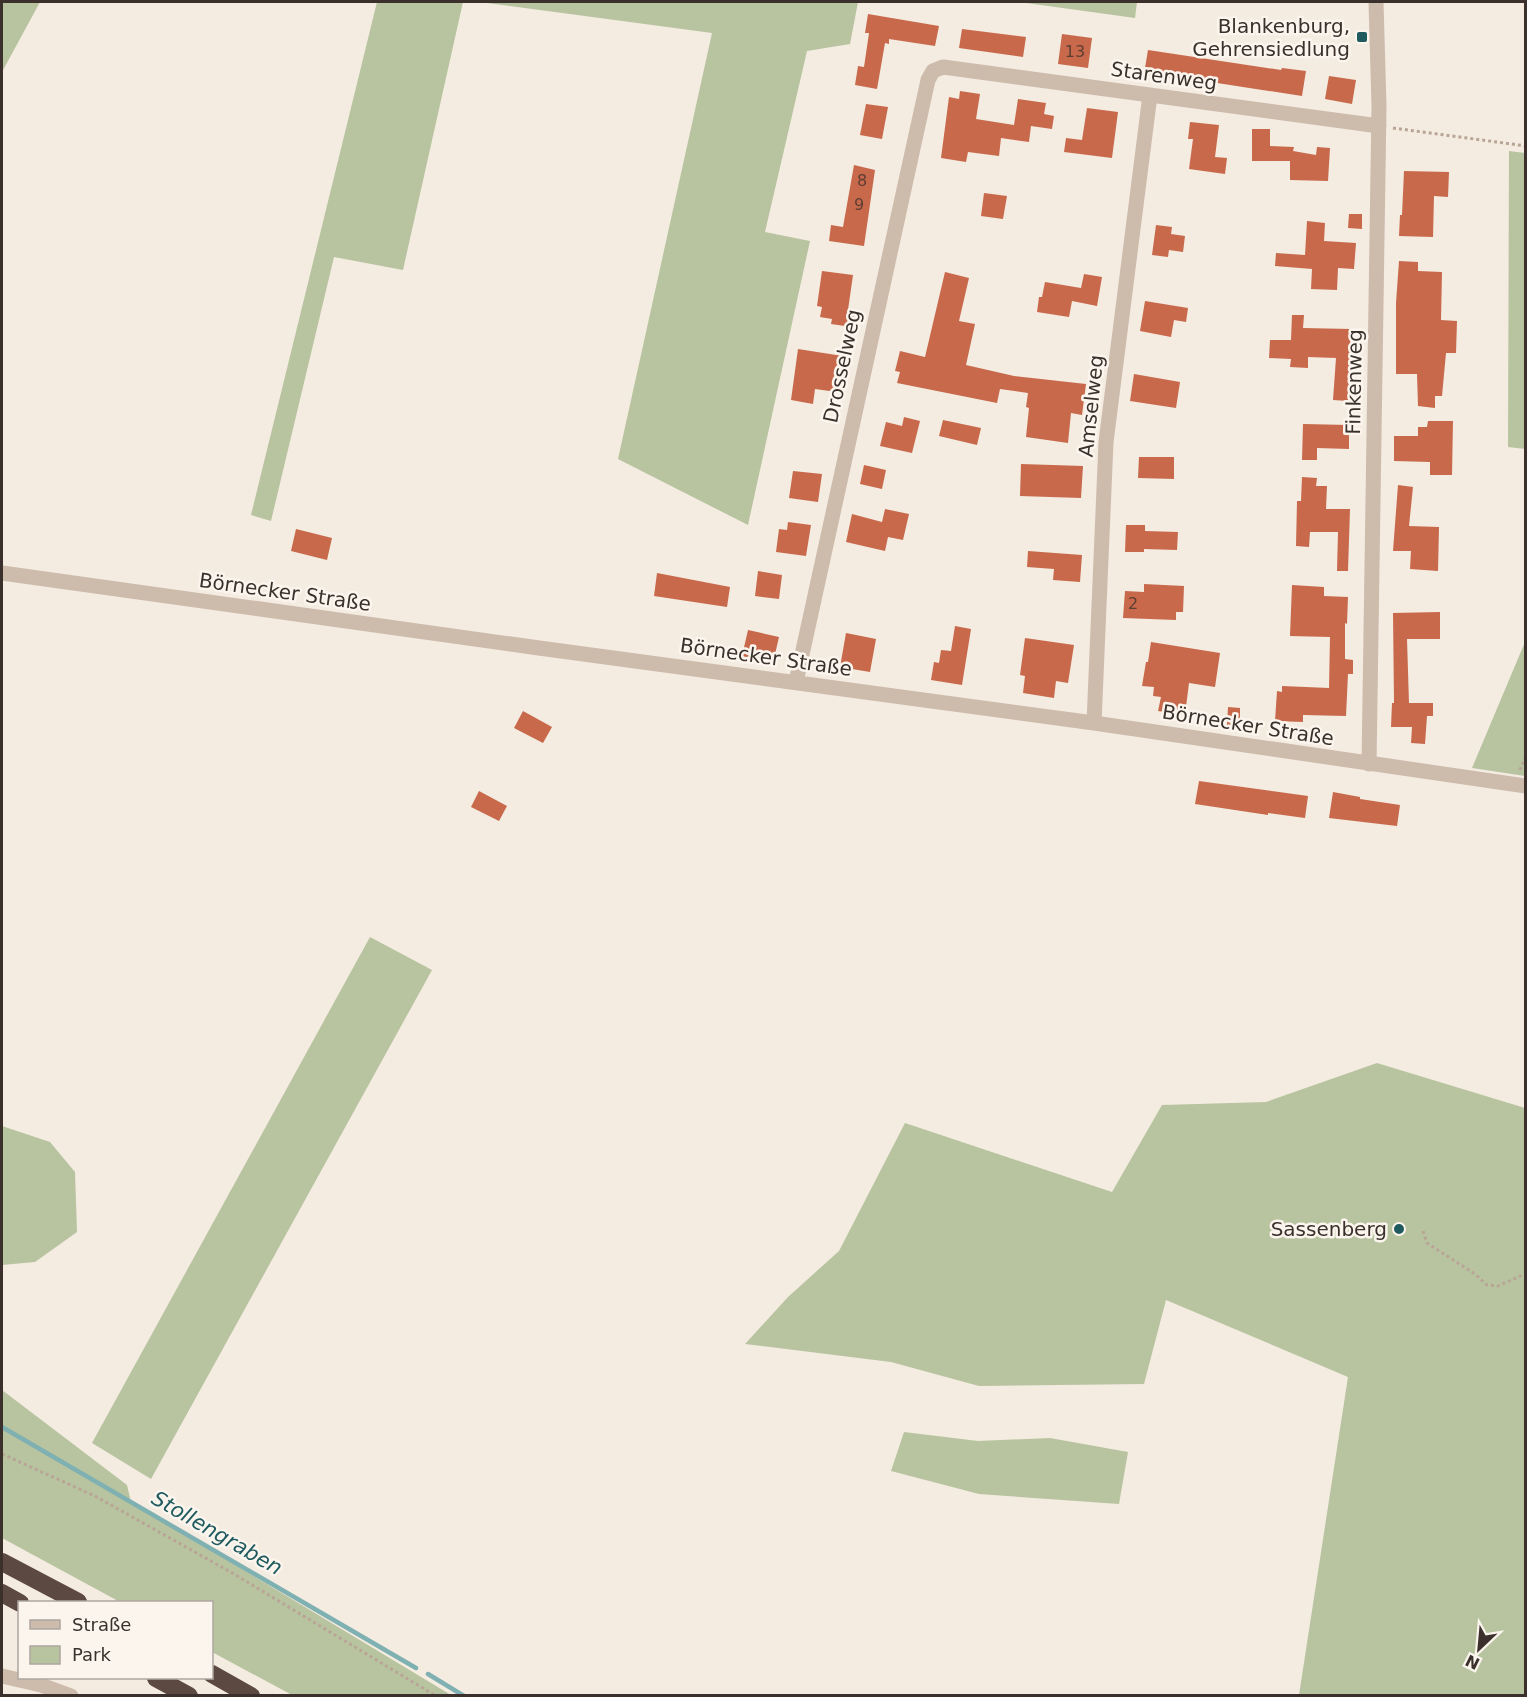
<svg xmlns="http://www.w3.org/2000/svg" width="1527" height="1697" font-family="'DejaVu Sans',sans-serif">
<rect width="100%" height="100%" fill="#f4ebe1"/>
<path fill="#b8c4a0" d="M2,2H40L2,72Z
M377,2H463L403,270L334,257L271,521L251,515Z
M479,2H858L850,44L807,51L765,232L810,241L748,525L618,459L712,33Z
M1019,2H1137L1135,18Z
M1509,151L1525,153V449L1508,447Z
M1525,642V776L1472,768Z
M370,937L432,970L151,1479L92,1443Z
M1377,1063L1525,1108V1695H1299L1348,1377L1166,1300L1144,1384L979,1386L891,1362L745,1344L788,1297L839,1251L905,1123L1112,1192L1162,1105L1266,1102Z
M2,1126L50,1142L75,1172L77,1232L35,1262L2,1265Z
M2,1390L127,1485L131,1502L451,1695H292L212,1652V1602H120L2,1538Z
M904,1432L978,1441L1050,1438L1128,1452L1119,1504L979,1494L891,1471Z"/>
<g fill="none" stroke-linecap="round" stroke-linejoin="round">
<path stroke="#7fb0b2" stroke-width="4.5" d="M2,1427L416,1668
M428,1674L464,1696"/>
</g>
<path fill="#c8694b" d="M868,14L939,26L935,46L889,39V44L885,43L877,89L855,85L858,66L864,67L869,33H865Z
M962,29L1026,37L1023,57L959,48Z
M1062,34L1092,38L1088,68L1058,64Z
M1148,50L1281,70L1282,68L1306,71L1302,96L1172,76L1171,78L1144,74Z
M1329,76L1356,80L1352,104L1325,99Z
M960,91L980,94L976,119L1014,125L1018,99L1046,103L1044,114L1054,116L1052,129L1031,126L1029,142L1001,138L999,156L968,152L966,162L941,158L949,97L959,99Z
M866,104L888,107L882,139L860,135Z
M1087,108L1118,112L1112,158L1064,152L1066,138L1082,140Z
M1190,122L1219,125L1215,157L1227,158L1225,174L1189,169L1193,139H1188Z
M1252,129H1270V146L1294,147L1293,151L1316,155L1317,147L1330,148L1328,181L1290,180V161H1252Z
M854,165L875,170L864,246L829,241L831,225L843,227Z
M1404,171L1449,172L1448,197L1434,196L1433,237L1399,236L1400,215H1402Z
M984,193L1007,196L1003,219L981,216Z
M1349,214H1362V229L1348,228Z
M1307,221L1325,223L1324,241L1356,243L1354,269L1338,268L1337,290L1311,289L1312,269L1275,266L1276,253L1305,255Z
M1156,225L1172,227L1171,234L1185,236L1183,252L1169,250L1168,257L1152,255Z
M1399,261L1418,262V271L1442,272L1441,320L1457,321L1456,353H1446L1442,396H1435V408L1418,406L1417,374H1396V303Z
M822,271L853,275L848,310L854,311L852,327L831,324L832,319L820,317L822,307L817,306Z
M945,272L969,278L959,321L975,324L966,365L1014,376L1086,384L1082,415L1071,413L1068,443L1026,437L1029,408L1026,407L1028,393L1000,389L997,403L897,383L900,372L895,371L900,351L925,357Z
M1084,274L1102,277L1097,306L1072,301L1069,317L1037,312L1039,297H1042L1045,282L1081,288Z
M1145,301L1188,308L1186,322L1174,320L1171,337L1140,331Z
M1292,315H1304L1303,328L1351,329L1348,401L1333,400L1336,358L1308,357V368L1290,367L1291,359L1269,358L1270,340H1291Z
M798,349L849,357L844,393L815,389L813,404L791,400Z
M1134,374L1180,382L1176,408L1130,401Z
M904,417L920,421L912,453L880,446L886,422L902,426Z
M943,420L981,428L977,445L939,436Z
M1428,421H1453L1452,475H1430V462L1394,461V436H1418V427H1427Z
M1303,424L1349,425V449L1317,448V460H1302Z
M1139,457H1174V479L1138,478Z
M1021,464L1083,466L1081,498L1020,496Z
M864,465L886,470L882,489L860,484Z
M793,471L822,474L818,502L789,498Z
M1302,477L1317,478L1316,486H1327L1326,509H1350L1348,571H1337L1338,532H1310L1309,547L1296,546L1297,501H1301Z
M1398,485L1413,487L1409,526L1439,527L1438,571L1410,569L1411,551H1393Z
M885,509L909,514L903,540L888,537L885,551L846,542L852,514L882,522Z
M788,522L811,525L806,556L776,552L779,529L787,530Z
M1126,525H1145V531L1178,532L1177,550L1144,549V552H1125Z
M296,529L332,538L327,560L291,551Z
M1028,551L1082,555L1080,582L1053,580L1054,569L1027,567Z
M758,571L782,575L779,599L755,596Z
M657,573L730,587L727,607L654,596Z
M1144,584L1184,586L1183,612H1176V620L1123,618L1125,591L1144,592Z
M1292,585L1324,587V596L1348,597L1347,624L1345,623V659L1353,660V674H1348L1346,716L1303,715V722L1275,721L1277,691L1282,692V686L1329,688L1330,637L1290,636Z
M1440,612V639H1407L1409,703H1433V716H1427L1425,744L1411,743L1412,727H1391L1392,703H1394L1393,613Z
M955,626L971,629L962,685L931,680L934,662L939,663L941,650L951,651Z
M748,630L779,637L773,663L742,656Z
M846,633L876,639L870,672L840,667Z
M1025,638L1074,645L1068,683L1056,681L1054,698L1023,693L1025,676L1020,675Z
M1151,642L1220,653L1215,687L1189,683L1185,715L1158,711L1161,697L1153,696L1154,687L1142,686L1146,662H1148Z
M1228,707L1240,708V726H1227Z
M523,711L552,727L543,743L514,728Z
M1199,781L1308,796L1305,818L1268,813V815L1195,804Z
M479,791L507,806L499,821L471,807Z
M1333,792L1360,797V799L1400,805L1397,826L1329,818Z"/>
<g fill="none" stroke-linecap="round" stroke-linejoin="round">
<path stroke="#b9a596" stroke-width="3" stroke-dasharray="3 3" stroke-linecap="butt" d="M1393,128L1526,146
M1520,770L1526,755
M1423,1231L1427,1243L1475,1274L1487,1285L1498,1286L1520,1276L1526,1279
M2,1454L95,1496L234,1574L436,1696"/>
<path stroke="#cdbbac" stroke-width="15" d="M2,573L539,648L1094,723L1526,786
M796,682L928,80L933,71L943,67L1379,126
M1094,723L1106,442L1150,95
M1369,764L1379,106L1376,2
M2,1676L41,1685L71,1696"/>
<path stroke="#5c4a42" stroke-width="18" d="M2,1562L78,1602
M2,1593L20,1603
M212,1674L251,1696
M156,1678L189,1696"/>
</g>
<g fill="#1f5a5e" stroke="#fbf5ee" stroke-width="2">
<rect x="1356" y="31" width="12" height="12" rx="3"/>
<circle cx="1399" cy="1229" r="6"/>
</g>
<g text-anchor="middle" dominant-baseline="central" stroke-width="5" stroke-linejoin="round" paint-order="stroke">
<g font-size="16" fill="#5e3e33">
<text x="1075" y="51">13</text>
<text x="862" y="180">8</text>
<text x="859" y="204">9</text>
<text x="1133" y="603">2</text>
</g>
<g font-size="20" fill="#3b302b" stroke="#fbf5ee" text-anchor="end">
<text x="1350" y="26">Blankenburg,<tspan x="1350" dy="23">Gehrensiedlung</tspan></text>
<text x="1387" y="1229">Sassenberg</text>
</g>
<g font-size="20" fill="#3b302b" stroke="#fbf5ee">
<text transform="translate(1164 76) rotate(8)">Starenweg</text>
<text transform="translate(842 366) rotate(-78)">Drosselweg</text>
<text transform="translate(1354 382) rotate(-89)">Finkenweg</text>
<text transform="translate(1091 406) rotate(-84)">Amselweg</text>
<text transform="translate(285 592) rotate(8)">Börnecker Straße</text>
<text transform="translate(766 657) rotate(8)">Börnecker Straße</text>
<text transform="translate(1248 725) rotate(9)">Börnecker Straße</text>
</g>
<g font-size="21" font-style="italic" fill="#1f5a5e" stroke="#fbf5ee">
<text transform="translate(217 1533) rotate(30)">Stollengraben</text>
</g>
</g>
<rect width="1527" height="1697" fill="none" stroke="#3b302b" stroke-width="6"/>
<rect x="18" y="1601" width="195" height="78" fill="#fbf5ee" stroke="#aea6a0" stroke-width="1.5"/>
<rect x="30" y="1620" width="30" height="9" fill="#cdbbac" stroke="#aea6a0" stroke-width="1.5"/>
<text x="72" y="1631" font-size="18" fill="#3b302b">Straße</text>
<rect x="30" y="1646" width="30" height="18" fill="#b8c4a0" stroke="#aea6a0" stroke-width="1.5"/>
<text x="72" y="1661" font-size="18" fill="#3b302b">Park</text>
<g transform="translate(1479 1649) rotate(206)" stroke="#fbf5ee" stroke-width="4.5" paint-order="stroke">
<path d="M0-4.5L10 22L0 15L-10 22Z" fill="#3b302b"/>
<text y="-9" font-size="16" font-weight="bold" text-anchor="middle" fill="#3b302b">N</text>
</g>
</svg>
